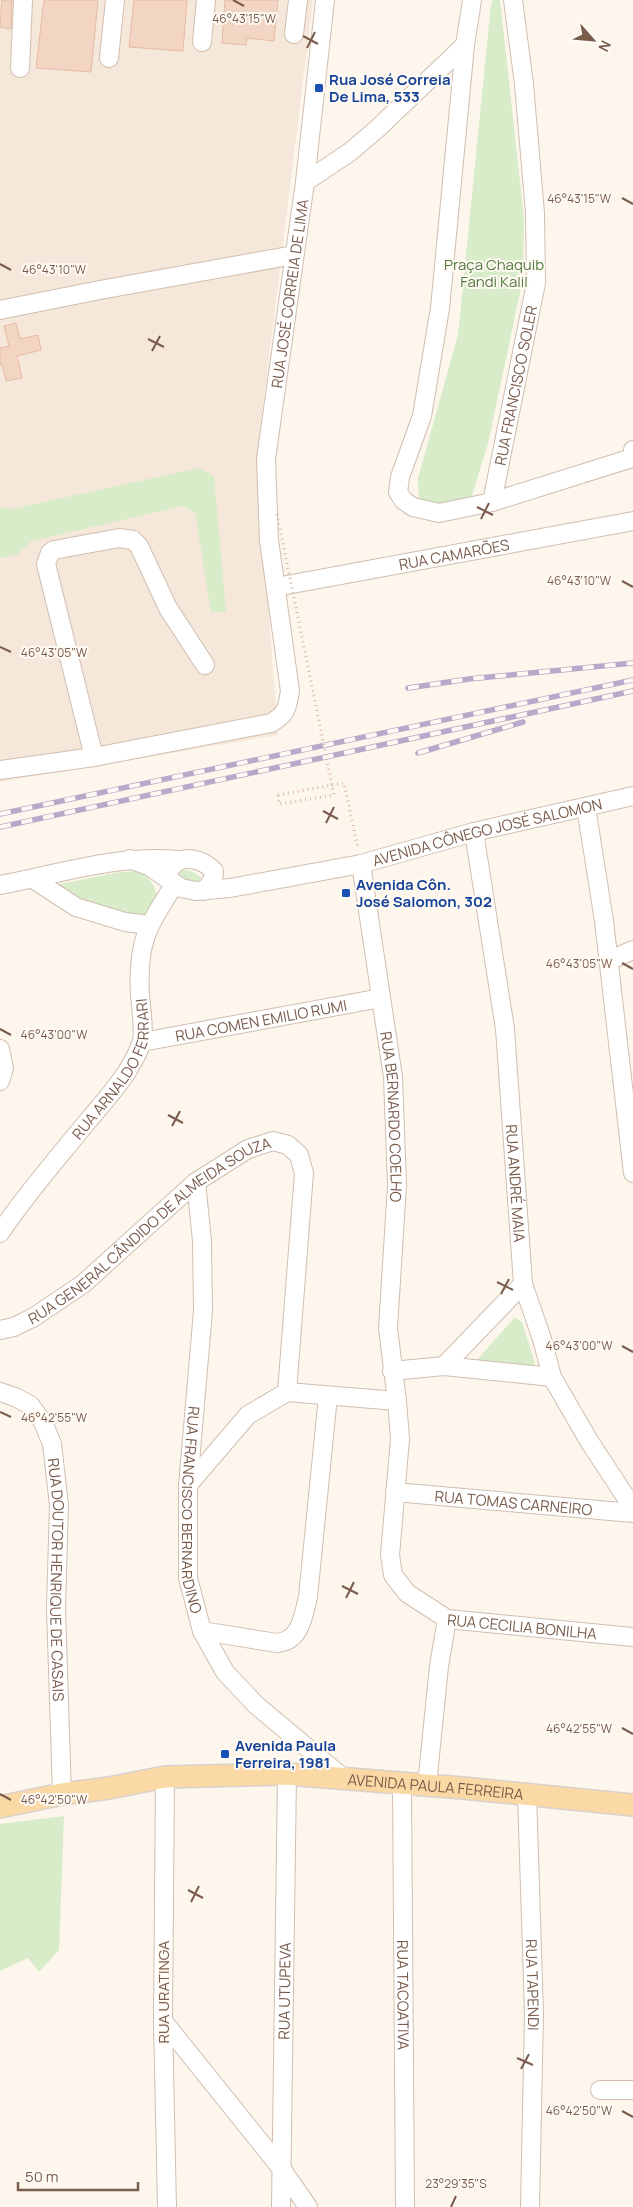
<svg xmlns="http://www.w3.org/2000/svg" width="633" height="2207" font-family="Manrope,sans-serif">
<rect width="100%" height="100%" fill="#fdf6ec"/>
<path fill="#f5e8da" d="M0,0H313L257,455L278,735L0,782Z"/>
<path fill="#d8ecc9" d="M493,0H500L524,218L523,278L488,444L470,501L441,507L419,503L418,478L458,335L491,4Z
M199,468L214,476L226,612H211L195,513L183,506L32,541L18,554L0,558V507L12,509Z
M178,869L191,871L204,879L201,884L173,881Z
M137,871C150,877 154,883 157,897L147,914C113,924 80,901 50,886L120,872Z
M515,1317L522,1322L535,1363L533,1367L475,1362Z
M64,1816L59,1950L39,1972L28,1958L0,1971V1824Z"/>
<path fill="#f3d5c3" stroke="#e6bba3" d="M2,0H12L11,29L0,27Z
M44,0H98L91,72L36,68Z
M134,0H187L183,51L129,47Z
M225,0H278L274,41L247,38L246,45L222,43Z
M16,323L20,339L38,335L41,350L17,356L22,378L6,381L2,364L0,365V348L9,346L4,326Z"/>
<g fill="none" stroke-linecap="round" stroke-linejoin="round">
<defs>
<g id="minor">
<path d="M472,0L465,45L440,308L422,416L400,477L398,492L403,500L413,507L439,513L492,502L632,458L633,450"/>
<path d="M294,34L298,0"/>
<path d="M202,42L206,0"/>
<path d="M109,58L115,0"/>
<path d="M20,68L23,0"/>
<path d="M305,182L350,152L377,129L465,45"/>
<path d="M0,310L100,290L294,255"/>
<path id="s1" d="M492,502L536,283L535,213L524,84L513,0"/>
<path id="s2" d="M276,587L633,521"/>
<path d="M94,757L46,564L50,553L54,550L119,538L133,540L139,546L168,608L205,665"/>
<path id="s3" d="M0,770L94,757L271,723C287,714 287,708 290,691L269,540L266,459L305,182L325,0"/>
<path d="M586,807L604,921L633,1173"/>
<path id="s4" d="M474,832L505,1029L523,1284L542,1339L552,1377L589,1441L633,1508"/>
<path id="s5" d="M130,859L149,866L181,888L196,891L230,888L361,864L474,832L633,796"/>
<path id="s6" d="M361,864L393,1077L397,1185L388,1328L397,1401L400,1439L390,1555L393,1575L407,1593L447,1619L633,1637"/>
<path d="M171,868C181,853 203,859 214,871C214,880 210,884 204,891"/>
<path d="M33,879L76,907L125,922L149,925"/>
<path d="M0,885C59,874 119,854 179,860"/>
<path d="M608,961L633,950"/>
<path id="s7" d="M142,1042L381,998"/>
<path d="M0,1049L4,1068L0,1081"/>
<path id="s8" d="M196,1182L202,1241L203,1311L188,1485V1578L202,1631L225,1672L256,1705L342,1777"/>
<path id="s9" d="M0,1233C26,1194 57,1159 87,1122C107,1098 130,1074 141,1044C145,1034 141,1007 140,995C137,942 147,928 174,885"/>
<path id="s10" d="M0,1330L14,1327L34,1317L83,1284L196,1182L248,1149L273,1141L288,1145L299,1155L304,1173L287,1392"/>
<path d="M444,1366L523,1284"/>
<path d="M392,1371L444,1366L552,1377"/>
<path id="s11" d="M0,1392L15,1397L30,1405L43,1422L52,1444L59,1505L56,1608L62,1794"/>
<path d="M188,1485L248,1415L287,1392L397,1401"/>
<path id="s12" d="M395,1492L633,1513"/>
<path d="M202,1631L277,1643C301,1641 303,1616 308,1597L328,1396"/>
<path d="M165,1777L163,2021L167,2207"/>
<path id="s13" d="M402,1783L405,2207"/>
<path d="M427,1785L439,1666L447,1619"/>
<path id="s14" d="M527,1794L534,2013L530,2207"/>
<path d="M163,2021L281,2168L308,2207"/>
<path d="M600,2090H633"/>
<path id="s15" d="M281,2207L287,1774"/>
</g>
<g id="major">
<path id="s16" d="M0,1807L62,1794L109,1788L165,1777L287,1774L463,1788L633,1805"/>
</g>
</defs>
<use href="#minor" stroke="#d1beb0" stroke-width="20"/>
<use href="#major" stroke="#dad1cd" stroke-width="24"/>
<path stroke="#d9b8a5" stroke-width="3" stroke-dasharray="1 4" stroke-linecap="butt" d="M278,795L344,783L358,849"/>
<use href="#minor" stroke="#fff" stroke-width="18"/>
<use href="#major" stroke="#fbd9a5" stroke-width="21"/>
<defs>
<path id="rail" d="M408,688L469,679L633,663
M418,753L523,722
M0,814L633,680
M0,827L633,691"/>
</defs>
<use href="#rail" stroke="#b9a8c9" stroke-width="5.5"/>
<use href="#rail" stroke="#fffaf3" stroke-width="4" stroke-dasharray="11" stroke-linecap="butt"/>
<path stroke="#d9b8a5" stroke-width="3" stroke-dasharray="1 4" stroke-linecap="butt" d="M277,514L334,795L279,804L278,795"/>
</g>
<path fill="none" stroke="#7a5c4d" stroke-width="2" d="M233,0L244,6M303,36L318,44M307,48L315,32M622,198L633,204M0,264L11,270M148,339L164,347M152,351L160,336M477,507L493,515M481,519L489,503M622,581L633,587M0,647L11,652M323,811L338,819M326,823L334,807M622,963L633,969M0,1029L11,1035M168,1115L183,1123M172,1126L180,1111M497,1282L513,1290M501,1294L509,1279M622,1346L633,1352M0,1412L11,1417M342,1586L358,1594M346,1598L354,1582M622,1728L633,1734M0,1794L11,1800M188,1890L203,1898M191,1902L199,1886M517,2058L533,2065M521,2069L529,2054M622,2111L633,2117M451,2207L456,2196"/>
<g fill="#1a4fb4" stroke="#fffaf3" stroke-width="2">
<rect x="314" y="83" width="10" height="10" rx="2.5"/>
<rect x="341" y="888" width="10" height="10" rx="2.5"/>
<rect x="220" y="1749" width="10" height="10" rx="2.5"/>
</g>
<g text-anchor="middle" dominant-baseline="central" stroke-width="4" stroke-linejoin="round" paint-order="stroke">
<g font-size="15" font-weight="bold" fill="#164399" stroke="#fffaf3" text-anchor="start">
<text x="329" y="79">Rua José Correia<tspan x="329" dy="17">De Lima, 533</tspan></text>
<text x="356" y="884">Avenida Côn.<tspan x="356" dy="17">José Salomon, 302</tspan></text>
<text x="235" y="1745">Avenida Paula<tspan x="235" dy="17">Ferreira, 1981</tspan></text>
</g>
<g font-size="15" fill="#537a41" stroke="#fffaf3">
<text x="494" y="264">Praça Chaquib<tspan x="494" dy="17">Fandi Kalil</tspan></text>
</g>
<g font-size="15" fill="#7a5c4d" stroke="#fffaf3">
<text stroke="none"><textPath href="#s3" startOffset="715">RUA JOSÉ CORREIA DE LIMA</textPath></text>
<text stroke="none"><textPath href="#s1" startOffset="119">RUA FRANCISCO SOLER</textPath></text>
<text stroke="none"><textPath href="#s2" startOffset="181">RUA CAMARÕES</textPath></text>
<text stroke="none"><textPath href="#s5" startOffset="372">AVENIDA CÔNEGO JOSÉ SALOMON</textPath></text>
<text stroke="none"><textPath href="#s7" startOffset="121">RUA COMEN EMILIO RUMI</textPath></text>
<text stroke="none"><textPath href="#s9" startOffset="202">RUA ARNALDO FERRARI</textPath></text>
<text stroke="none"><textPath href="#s6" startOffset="255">RUA BERNARDO COELHO</textPath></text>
<text stroke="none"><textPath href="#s4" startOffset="354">RUA ANDRÉ MAIA</textPath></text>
<text stroke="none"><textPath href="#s10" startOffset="182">RUA GENERAL CÂNDIDO DE ALMEIDA SOUZA</textPath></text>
<text stroke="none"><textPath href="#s12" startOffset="119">RUA TOMAS CARNEIRO</textPath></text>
<text stroke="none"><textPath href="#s8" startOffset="329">RUA FRANCISCO BERNARDINO</textPath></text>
<text stroke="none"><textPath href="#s11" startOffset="214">RUA DOUTOR HENRIQUE DE CASAIS</textPath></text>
<text stroke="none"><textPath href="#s6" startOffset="861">RUA CECILIA BONILHA</textPath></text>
<text stroke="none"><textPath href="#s16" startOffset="439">AVENIDA PAULA FERREIRA</textPath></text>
<text stroke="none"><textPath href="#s14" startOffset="191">RUA TAPENDI</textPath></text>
<text stroke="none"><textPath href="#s15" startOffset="216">RUA UTUPEVA</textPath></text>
<text transform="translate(163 1992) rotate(-90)">RUA URATINGA</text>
<text stroke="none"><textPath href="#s13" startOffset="212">RUA TACOATIVA</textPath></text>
</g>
</g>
<g font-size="12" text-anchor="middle" fill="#7a5c4d" stroke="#fffaf3" stroke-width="4" stroke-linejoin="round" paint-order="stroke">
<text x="244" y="23">46°43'15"W</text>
<text x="579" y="203">46°43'15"W</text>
<text x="54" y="274">46°43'10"W</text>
<text x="579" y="585">46°43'10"W</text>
<text x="54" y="657">46°43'05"W</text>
<text x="579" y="968">46°43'05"W</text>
<text x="54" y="1039">46°43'00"W</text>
<text x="579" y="1350">46°43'00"W</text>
<text x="54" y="1422">46°42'55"W</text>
<text x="579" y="1733">46°42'55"W</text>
<text x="54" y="1804">46°42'50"W</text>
<text x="579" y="2115">46°42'50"W</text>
<text x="456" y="2188">23°29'35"S</text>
</g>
<g transform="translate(593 40) rotate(117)" stroke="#fffaf3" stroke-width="4" paint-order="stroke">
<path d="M0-4L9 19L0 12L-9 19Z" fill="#7a5c4d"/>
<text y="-8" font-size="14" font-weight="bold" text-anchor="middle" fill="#7a5c4d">N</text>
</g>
<path d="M18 2182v8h120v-8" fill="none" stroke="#7a5c4d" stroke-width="2.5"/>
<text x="25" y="2182" font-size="15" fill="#7a5c4d" stroke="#fffaf3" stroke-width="4" paint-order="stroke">50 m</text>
</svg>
